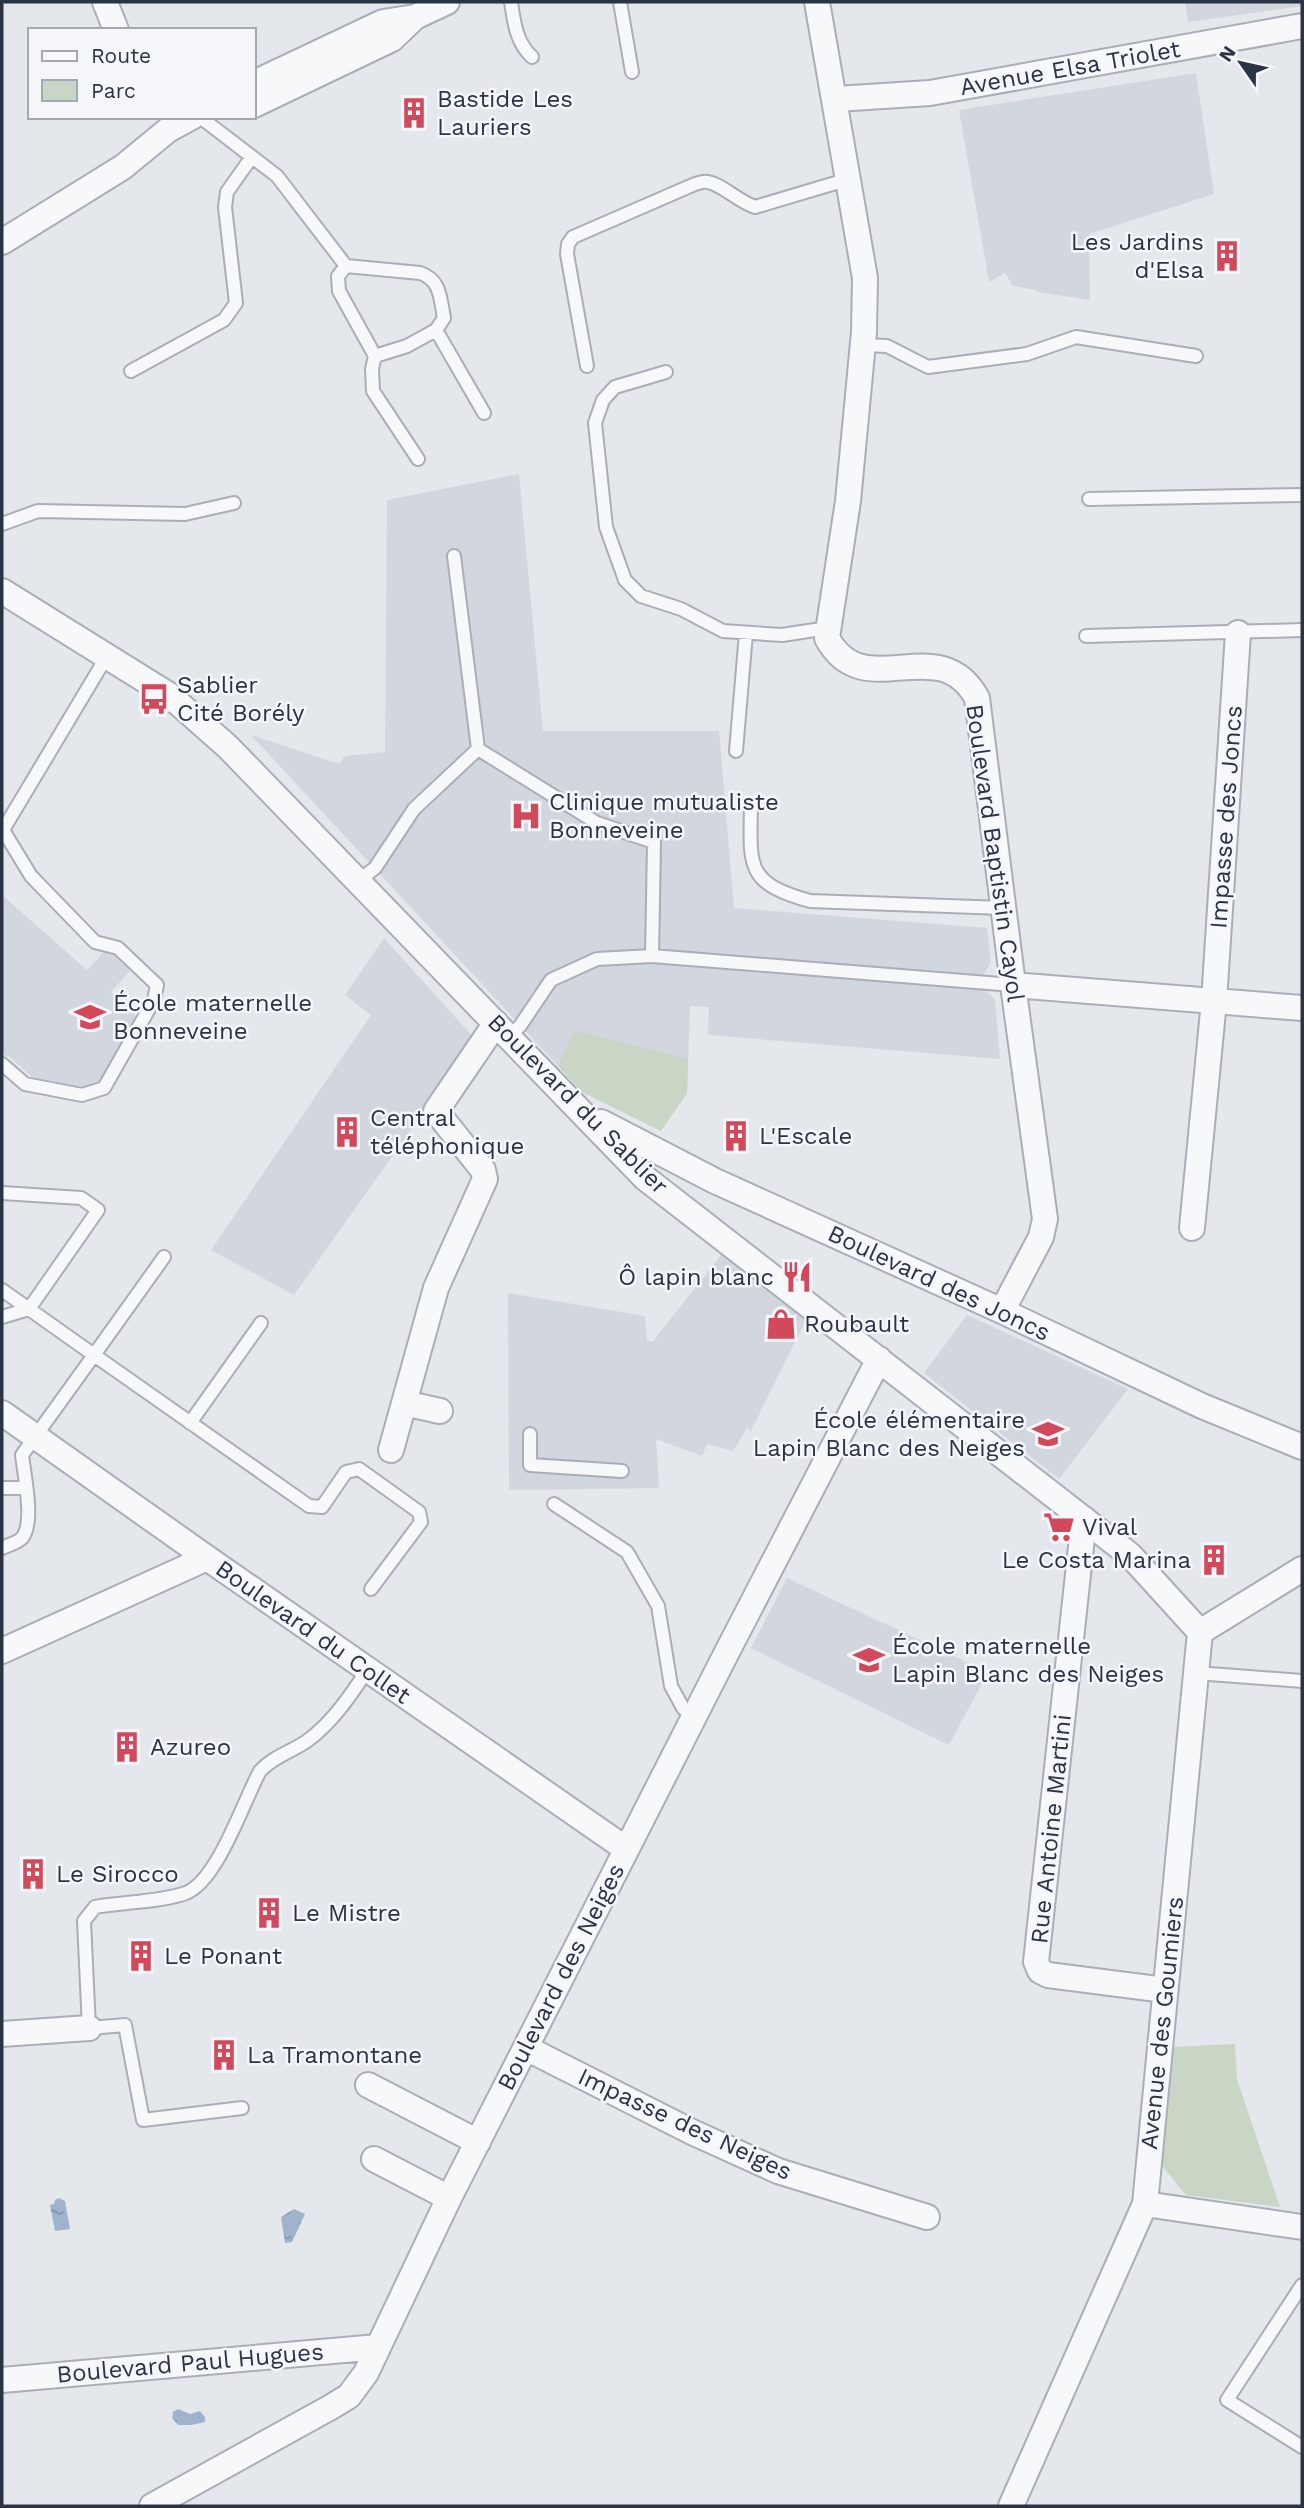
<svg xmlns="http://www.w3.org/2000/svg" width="1304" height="2508" font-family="'Work Sans',sans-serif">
<defs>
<pattern id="water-ripples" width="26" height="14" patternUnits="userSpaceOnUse" patternTransform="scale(1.75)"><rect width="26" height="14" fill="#9fb4cc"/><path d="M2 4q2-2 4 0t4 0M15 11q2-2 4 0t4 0" fill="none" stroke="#8293a7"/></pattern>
</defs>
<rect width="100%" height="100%" fill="#e4e7ec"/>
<path fill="#d2d6de" d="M1185,2H1302V6L1188,22Z
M1196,73L1214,194L1089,234L1090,300L1037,292L1036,290L1013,286L1005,273L989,282L959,110Z
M519,474L543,731H719L734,908L987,928L991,963L983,975L984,982V988L995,1000L1000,1059L708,1035L709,1007L690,1006L687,1093L661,1131L582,1092L251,735L339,764L345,756L385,752L387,500Z
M2,895L87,970L107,949L130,971L111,992L135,1014V1019L99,1081L82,1087L32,1077L9,1056L7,1057L2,1052Z
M384,938L475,1039L294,1295L211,1250L371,1015L345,995Z
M722,1254L806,1320L751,1431L747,1428L733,1451L707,1444L702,1456L656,1439L659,1488L509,1490L508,1293L645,1316L647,1341H653Z
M967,1315L1128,1389L1059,1479L924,1373Z
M787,1578L988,1672L949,1745L751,1648Z"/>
<path fill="#c9d6c5" d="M574,1030L688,1059L687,1093L661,1131L582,1092L558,1066Z
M1235,2044L1237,2079L1280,2207L1186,2195L1160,2163L1172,2047Z"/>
<path fill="url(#water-ripples)" d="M59,2198L65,2201L70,2229L55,2231L50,2205L54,2204L55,2200Z
M294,2209L305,2214L292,2242L285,2243L281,2217Z
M178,2409L190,2414L200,2411L205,2417V2422L191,2425H178L172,2418L173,2412Z"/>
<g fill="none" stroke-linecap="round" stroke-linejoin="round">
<defs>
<path id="service" d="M511,2C514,22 516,42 532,57
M620,2L632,72
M200,117L277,176L346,266L338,276L339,291L375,356L372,369L373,391L418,459
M346,266L420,273C441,280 440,298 444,318L436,330L484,413
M863,345L887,346L928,367L1027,354L1076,337L1196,356
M375,356L407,346L436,330
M587,366L567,254L568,244L573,237L695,184C699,183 703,181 707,182C720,183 739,202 755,207L849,179
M131,371L224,320L236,303L225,207L227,192L251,158
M666,372L615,387L603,400L595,423L606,527L625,580L641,596L681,609L723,631L782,635L828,628
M1089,499L1302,495
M2,524L38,511L185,514L234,503
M454,556L478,749L597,823L654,842L652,956
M1086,636L1302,630
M736,751L746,633
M751,805C750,866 745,883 810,901L1003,908
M358,881L375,868L414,809L478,749
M509,1036L520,1026L551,980L597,959L652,956L1013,985
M2,1064L25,1084L82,1095L104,1088L154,1000L157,985L118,948L95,942L31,876L3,830L107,656
M2,1193L81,1198L98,1210L29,1309L2,1290
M164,1257L94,1355L309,1506L322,1507L346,1472L359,1469L419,1512L421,1522L371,1589
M2,1317L29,1309L94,1355L22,1455C24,1474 35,1523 22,1538C17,1543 8,1545 2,1548
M190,1423L261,1323
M530,1434V1465L622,1471
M2,1488H26
M554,1504L627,1552L658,1606L671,1686L683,1708L693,1718
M1196,1673L1302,1681
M242,2108L143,2120L125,2025L89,2028L84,1921L95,1907C122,1902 161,1902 186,1893C218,1880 243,1802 260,1771C274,1756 291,1752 307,1741C332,1723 351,1695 368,1669
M1302,2285L1227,2400L1302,2447"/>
<path id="minor" d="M105,2L116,30
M817,2L865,278L864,332L848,501L827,638C864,707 938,628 977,698L1013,985L1045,1219L1041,1237L1002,1311
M254,83L383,22L415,17
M836,99L930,93L1302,26
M254,105L392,39L415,17L447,2
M2,242L123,167L168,130L192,117
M2,591L169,695L228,747L645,1178L1130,1555L1200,1632
M1013,985L1302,1008
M601,1122L715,1181L1002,1311L1202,1406L1302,1447
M1192,1228L1214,1001L1238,633
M404,1403L440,1411
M2,1413L207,1558L626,1849
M391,1450L436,1288L485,1179L483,1170L436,1111L496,1023
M1084,1519L1036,1962L1040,1971L1048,1975L1165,1990
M1200,1632L1302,1569
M2,1651L207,1558
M2,2034L89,2028
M526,2048L692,2132L778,2171L927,2217
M368,2085L478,2142
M374,2159L449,2198
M1145,2204L1302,2227
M2,2380L378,2347
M152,2506L331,2407L349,2396L366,2373L449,2198L727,1652L879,1359
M1011,2506L1145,2204L1200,1632"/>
</defs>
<use href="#service" stroke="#a9aeb7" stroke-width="16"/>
<use href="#minor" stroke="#a9aeb7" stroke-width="28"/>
<use href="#service" stroke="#f7f8fa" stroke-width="12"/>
<use href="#minor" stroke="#f7f8fa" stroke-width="24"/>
</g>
<defs>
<symbol id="building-bare" viewBox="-9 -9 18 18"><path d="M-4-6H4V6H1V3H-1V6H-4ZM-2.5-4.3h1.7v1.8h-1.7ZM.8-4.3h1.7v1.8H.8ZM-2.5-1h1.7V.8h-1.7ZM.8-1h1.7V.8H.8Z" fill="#d1495b" stroke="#f4f6f9" stroke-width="2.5" paint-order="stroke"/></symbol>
<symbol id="bus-bare" viewBox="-9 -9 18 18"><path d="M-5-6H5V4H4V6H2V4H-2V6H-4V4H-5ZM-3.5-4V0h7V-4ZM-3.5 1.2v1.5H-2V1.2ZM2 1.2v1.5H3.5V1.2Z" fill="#d1495b" stroke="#f4f6f9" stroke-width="2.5" paint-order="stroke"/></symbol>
<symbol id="hospital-bare" viewBox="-9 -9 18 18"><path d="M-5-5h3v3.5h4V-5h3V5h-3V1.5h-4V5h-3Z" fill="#d1495b" stroke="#f4f6f9" stroke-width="2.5" paint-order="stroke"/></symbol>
<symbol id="school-bare" viewBox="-9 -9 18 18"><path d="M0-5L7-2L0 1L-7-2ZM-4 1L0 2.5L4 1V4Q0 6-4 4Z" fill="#d1495b" stroke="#f4f6f9" stroke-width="2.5" paint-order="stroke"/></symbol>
<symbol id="restaurant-bare" viewBox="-9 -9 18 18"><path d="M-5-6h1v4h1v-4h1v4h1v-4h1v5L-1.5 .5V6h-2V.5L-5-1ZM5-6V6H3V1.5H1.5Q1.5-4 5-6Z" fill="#d1495b" stroke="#f4f6f9" stroke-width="2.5" paint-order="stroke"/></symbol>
<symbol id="shop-bare" viewBox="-9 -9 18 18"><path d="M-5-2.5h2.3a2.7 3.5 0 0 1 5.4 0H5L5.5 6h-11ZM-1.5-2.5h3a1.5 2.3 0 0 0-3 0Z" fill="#d1495b" stroke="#f4f6f9" stroke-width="2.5" paint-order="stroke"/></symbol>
<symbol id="supermarket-bare" viewBox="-9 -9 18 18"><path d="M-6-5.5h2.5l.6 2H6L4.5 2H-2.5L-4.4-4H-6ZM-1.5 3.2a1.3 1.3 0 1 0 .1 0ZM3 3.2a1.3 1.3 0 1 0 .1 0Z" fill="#d1495b" stroke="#f4f6f9" stroke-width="2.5" paint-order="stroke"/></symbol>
</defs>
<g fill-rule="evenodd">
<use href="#building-bare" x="392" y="91" width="44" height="44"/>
<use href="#building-bare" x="1205" y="234" width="44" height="44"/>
<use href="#bus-bare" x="132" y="677" width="44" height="44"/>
<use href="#hospital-bare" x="504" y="794" width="44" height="44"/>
<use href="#school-bare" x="68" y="995" width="44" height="44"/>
<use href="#building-bare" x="325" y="1110" width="44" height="44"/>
<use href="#building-bare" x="714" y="1114" width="44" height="44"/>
<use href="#restaurant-bare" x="775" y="1255" width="44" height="44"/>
<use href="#shop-bare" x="759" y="1302" width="44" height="44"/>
<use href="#school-bare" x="1026" y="1412" width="44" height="44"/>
<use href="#supermarket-bare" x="1037" y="1505" width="44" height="44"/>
<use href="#building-bare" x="1192" y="1538" width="44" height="44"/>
<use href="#school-bare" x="847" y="1638" width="44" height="44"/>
<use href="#building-bare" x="105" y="1725" width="44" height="44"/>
<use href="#building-bare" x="11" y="1852" width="44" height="44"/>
<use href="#building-bare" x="247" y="1891" width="44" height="44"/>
<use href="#building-bare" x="119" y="1934" width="44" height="44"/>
<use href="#building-bare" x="202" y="2033" width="44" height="44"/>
</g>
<g text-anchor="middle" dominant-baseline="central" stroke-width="5" stroke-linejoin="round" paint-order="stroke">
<g font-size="24" fill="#2b3445" stroke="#f4f6f9">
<text transform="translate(1070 68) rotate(-10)">Avenue Elsa Triolet</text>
<text transform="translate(1226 817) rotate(-86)">Impasse des Joncs</text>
<text transform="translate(995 853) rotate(82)">Boulevard Baptistin Cayol</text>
<text transform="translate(578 1104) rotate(45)">Boulevard du Sablier</text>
<text transform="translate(939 1283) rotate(25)">Boulevard des Joncs</text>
<text transform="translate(313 1632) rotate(35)">Boulevard du Collet</text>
<text transform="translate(1051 1829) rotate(-84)">Rue Antoine Martini</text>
<text transform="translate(561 1977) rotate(-63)">Boulevard des Neiges</text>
<text transform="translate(1162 2023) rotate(-84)">Avenue des Goumiers</text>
<text transform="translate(685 2124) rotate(25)">Impasse des Neiges</text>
<text transform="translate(190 2363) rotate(-5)">Boulevard Paul Hugues</text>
</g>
<g font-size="24" fill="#2b3445" stroke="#f4f6f9" text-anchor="start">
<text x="437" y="99">Bastide Les<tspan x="437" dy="28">Lauriers</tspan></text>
<text x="1204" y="242" text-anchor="end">Les Jardins<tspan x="1204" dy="28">d'Elsa</tspan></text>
<text x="177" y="685">Sablier<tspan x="177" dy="28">Cité Borély</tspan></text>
<text x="549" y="802">Clinique mutualiste<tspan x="549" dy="28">Bonneveine</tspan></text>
<text x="113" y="1003">École maternelle<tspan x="113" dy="28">Bonneveine</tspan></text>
<text x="370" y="1118">Central<tspan x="370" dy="28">téléphonique</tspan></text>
<text x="759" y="1136">L'Escale</text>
<text x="774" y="1277" text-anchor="end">Ô lapin blanc</text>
<text x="804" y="1324">Roubault</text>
<text x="1025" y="1420" text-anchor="end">École élémentaire<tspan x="1025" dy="28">Lapin Blanc des Neiges</tspan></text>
<text x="1082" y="1527">Vival</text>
<text x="1191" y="1560" text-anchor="end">Le Costa Marina</text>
<text x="892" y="1646">École maternelle<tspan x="892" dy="28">Lapin Blanc des Neiges</tspan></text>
<text x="150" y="1747">Azureo</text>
<text x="56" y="1874">Le Sirocco</text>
<text x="292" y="1913">Le Mistre</text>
<text x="164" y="1956">Le Ponant</text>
<text x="247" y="2055">La Tramontane</text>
</g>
</g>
<rect width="1304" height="2508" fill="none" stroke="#2b3445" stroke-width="7"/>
<rect x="28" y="28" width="228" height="91" fill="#f4f6f9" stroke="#a4a8b1" stroke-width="2"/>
<rect x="42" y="51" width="35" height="10" fill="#f7f8fa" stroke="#a4a8b1" stroke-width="2"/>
<text x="91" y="63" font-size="21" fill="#2b3445">Route</text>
<rect x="42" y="80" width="35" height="21" fill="#c9d6c5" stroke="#a4a8b1" stroke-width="2"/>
<text x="91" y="98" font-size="21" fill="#2b3445">Parc</text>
<g transform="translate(1241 63) rotate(304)" stroke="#f4f6f9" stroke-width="5" paint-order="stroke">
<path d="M0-5L12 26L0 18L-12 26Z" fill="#2b3445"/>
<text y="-10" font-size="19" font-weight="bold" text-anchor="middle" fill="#2b3445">N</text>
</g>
</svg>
